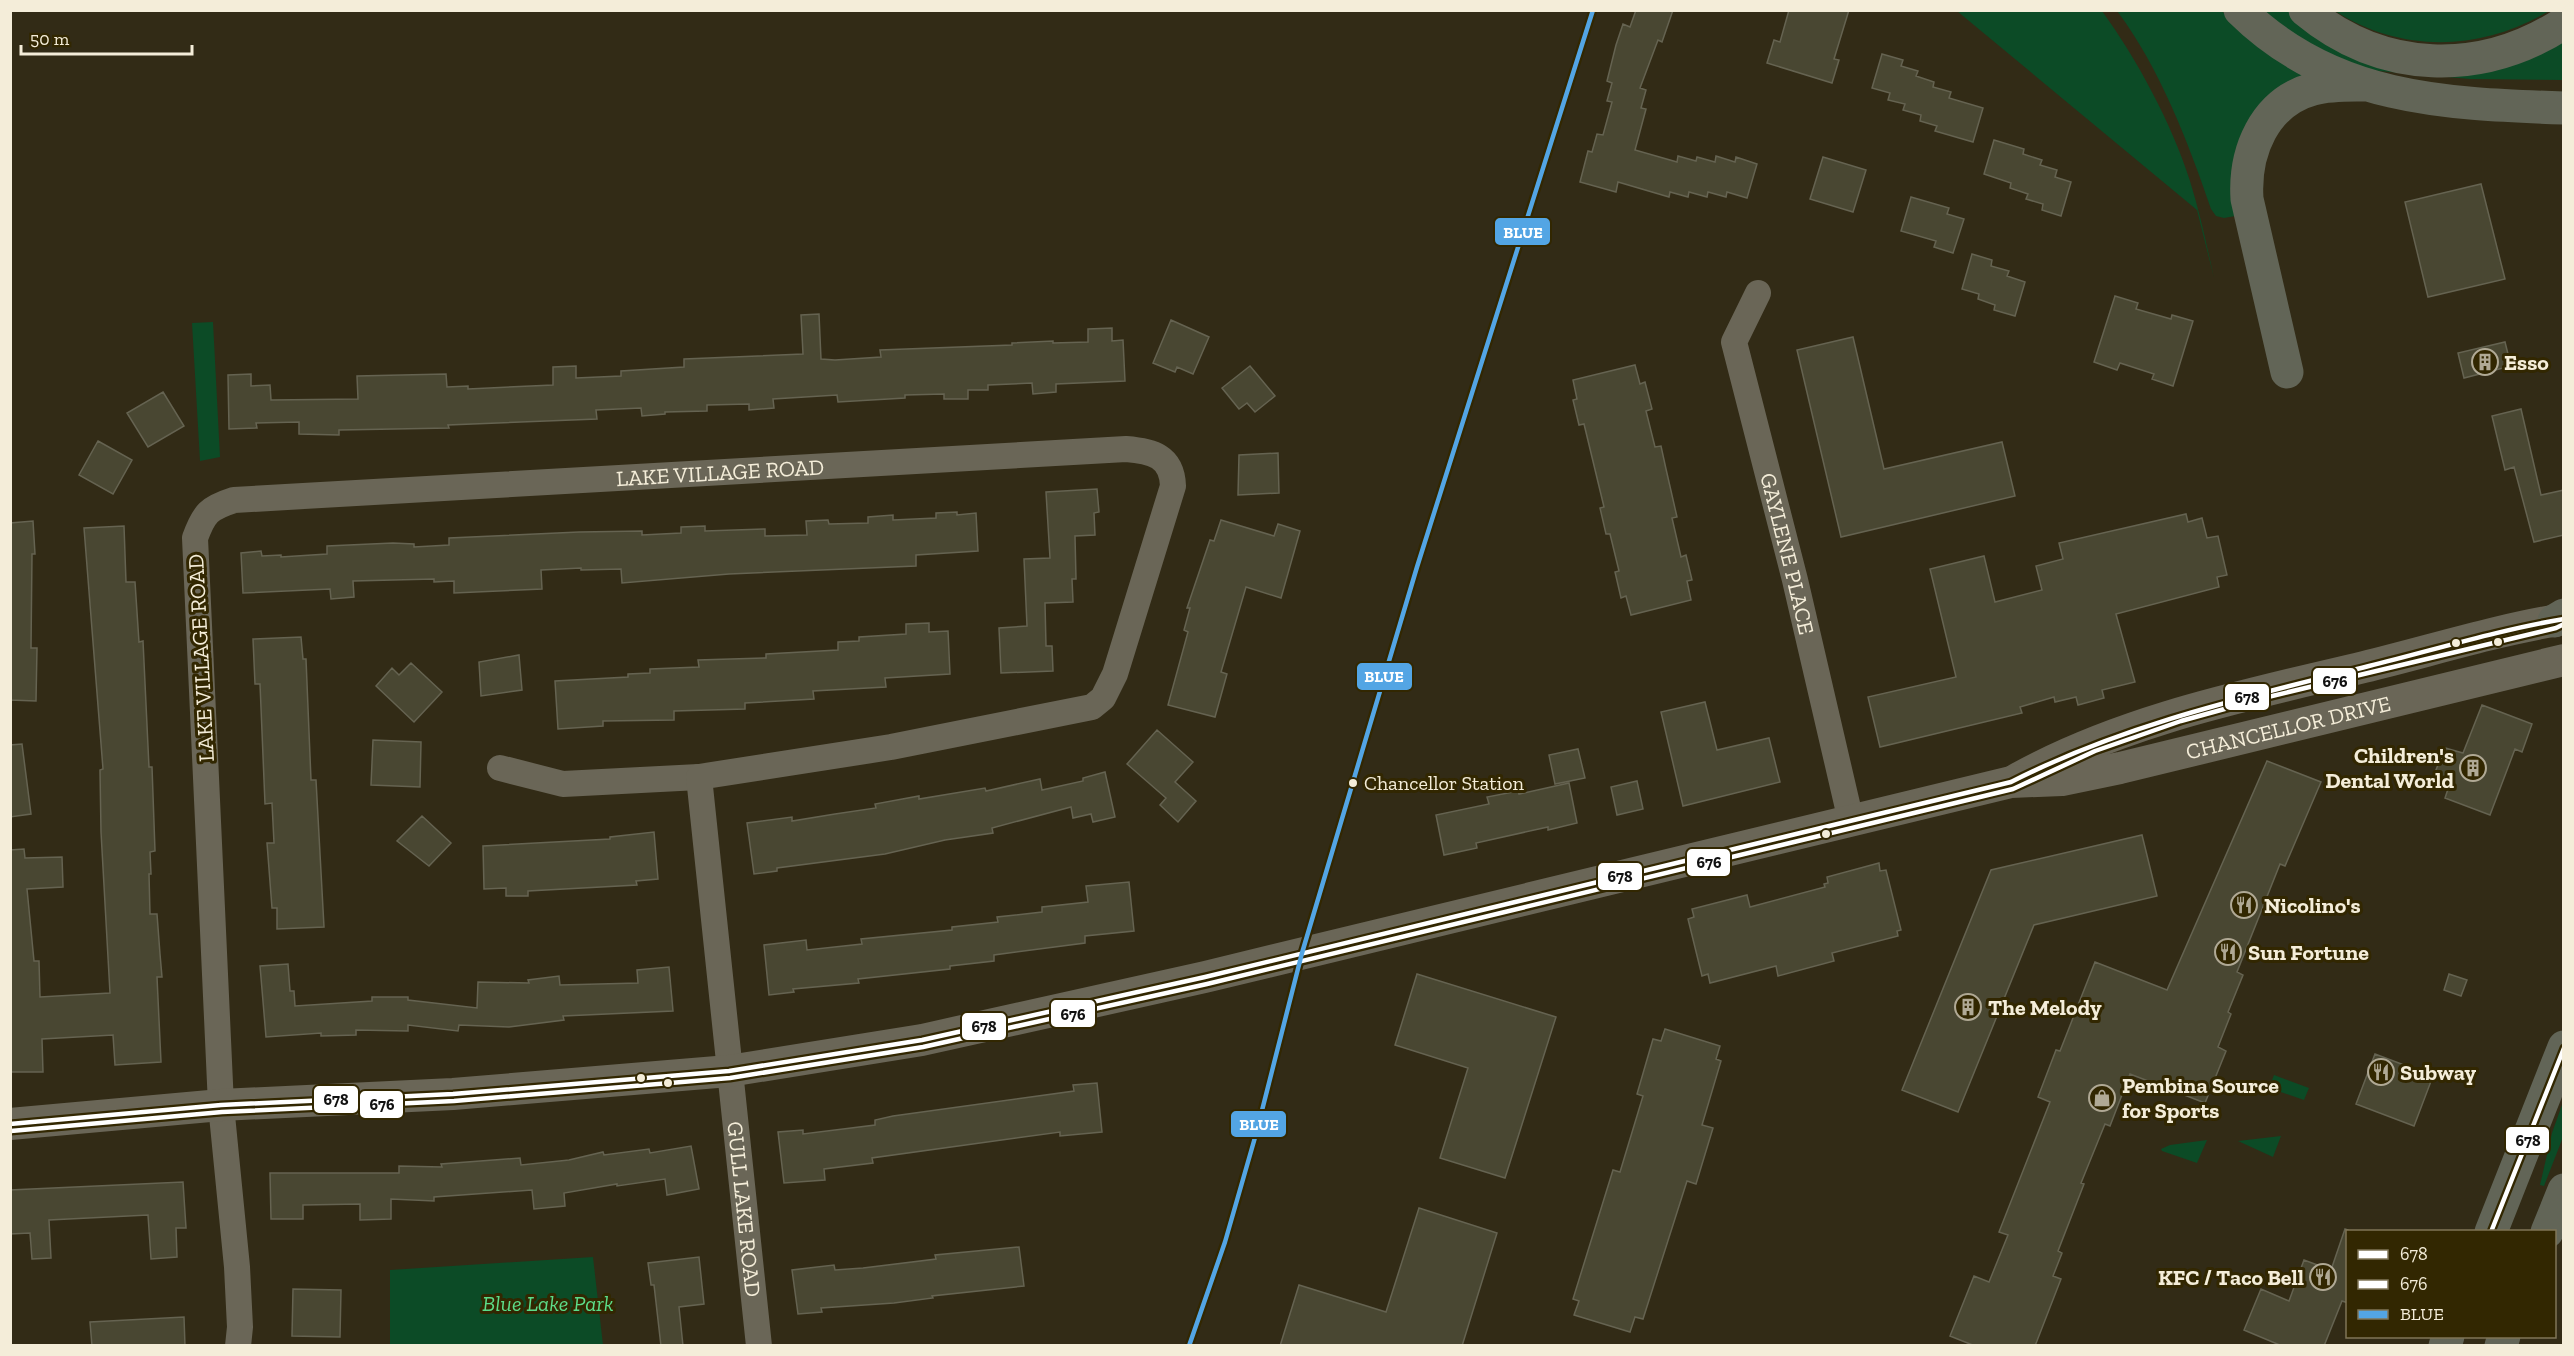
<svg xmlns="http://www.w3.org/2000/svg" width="2574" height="1356" font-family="'Zilla Slab',serif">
<rect width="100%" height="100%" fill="#322b16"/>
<path fill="#0c4b26" d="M1957,11H2102C2137,59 2172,124 2190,181C2200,213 2207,246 2214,278L2197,210Z
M2117,11H2222L2230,20L2309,76L2294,87L2241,215L2224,218L2216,216L2211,209C2189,144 2159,66 2117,11Z
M2261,11H2288L2297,20L2350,52L2563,36V80L2470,79L2368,70L2343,62L2298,38Z
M2335,11H2549C2482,51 2402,54 2335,11Z
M213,322L220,457L200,461L192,323Z
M2274,1075L2309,1088L2304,1100L2269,1088Z
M2563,1102V1137L2544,1186L2540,1185L2552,1133Z
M2281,1136L2273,1157L2238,1141Z
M2207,1140L2197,1163L2162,1151L2161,1149L2170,1145Z
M593,1257L603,1345H390V1270Z"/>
<path fill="#494732" stroke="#656351" stroke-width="1.5" d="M1636,10H1673L1662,42L1658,40L1640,88L1646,90L1641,108L1646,109L1635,150L1677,162L1678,156L1696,161L1697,157L1715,162L1716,156L1735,162L1736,157L1757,164L1747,198L1727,192L1726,197L1708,192L1707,197L1689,192L1688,197L1670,192L1669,197L1618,182L1616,192L1580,182L1588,151L1592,152L1597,134L1603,135L1612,102L1607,101L1612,83L1607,81L1616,45L1623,24L1630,27Z
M1789,10H1849L1834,59L1839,60L1832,83L1767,63L1774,40L1780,42Z
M1882,54L1903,60L1901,66L1918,71L1916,76L1934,82L1933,87L1951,92L1949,98L1983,108L1973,142L1935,131L1937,126L1920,121L1921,115L1903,110L1905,104L1888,100L1890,93L1872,88Z
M1994,140L2024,149L2023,154L2042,160L2040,165L2057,170L2055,177L2071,182L2061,216L2042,210L2043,204L2026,199L2028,194L2010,188L2011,183L1984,174Z
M1823,157L1866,170L1853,212L1810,199Z
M2481,184L2505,279L2428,297L2405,202Z
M1911,197L1949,208L1947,214L1964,219L1953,253L1934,247L1936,241L1901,231Z
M1972,254L1992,260L1991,266L2009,271L2007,276L2025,282L2015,316L1994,310L1995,305L1978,299L1979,294L1962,289Z
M2115,296L2138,303L2136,309L2171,319L2172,315L2193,321L2173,386L2152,379L2154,374L2120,363L2117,370L2094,362Z
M819,314L821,359L835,360L881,357L880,350L1012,345V343L1053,341V343L1088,342V329L1112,328V341L1123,340L1125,381L1056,384V392L1033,394L1032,383L988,385V390H968V399H944V394L905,395V398L838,402L837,395L773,399L774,408L749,410V404L707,405V411L665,412V414L642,416L641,408L596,410L597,419L448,425L449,428L339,430V435L299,434V422L256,423L257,428L229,429L228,375L251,374V386L270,385L271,400L358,399L357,376L446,374L447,387L468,386V389L553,385V367L576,366V378L621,376V371L684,367V359L803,354L801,315Z
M1171,320L1209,337L1193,374L1177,367L1175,372L1153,363Z
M1853,337L1884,469L2002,442L2015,496L1841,537L1797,350Z
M2505,342L2511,366L2464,378L2458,353Z
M1635,365L1640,384L1645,382L1652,409L1646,411L1655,447L1661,446L1666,469L1677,517L1672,518L1681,557L1686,555L1692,580L1687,581L1691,600L1631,615L1626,596L1621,598L1615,572L1619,571L1610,534H1606L1600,508L1604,507L1584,424L1579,425L1573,400L1577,399L1573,380Z
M1250,366L1275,396L1255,412L1247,403L1239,409L1222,388Z
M163,392L184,426L148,447L127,413Z
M2521,409L2541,495L2564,490V535L2534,542L2514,467L2505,470L2492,416Z
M98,441L132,460L113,494L79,475Z
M1278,453L1279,493L1238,495L1239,455Z
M1097,489L1099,512L1094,513L1095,535L1075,536L1076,579H1072L1073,602L1045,603L1046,646H1052L1053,671L1001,673L999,628L1027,626L1024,559L1050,558L1046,492Z
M957,512V515L976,513L978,551L916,555V566L729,574L622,583L621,569L581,570V568L541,570L542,589L454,593V581L434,582V579L353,581L354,597L331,599L330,589L243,593L241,553L261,551L262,556L281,555V557L327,554V546L393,543L414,544V547L449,545V538L579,532L642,531V535L681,533V527L705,526V531L765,529V536L807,535L806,521L828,520L829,524L868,523V517L893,515V520L936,518V513Z
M2186,514L2188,522L2202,518L2207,538L2218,536L2227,575L2217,577L2219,587L2116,614L2135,682L2102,690L2104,698L2078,705L2076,697L2055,702L2054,697L2020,707L2022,713L1880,747L1868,697L1956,677L1930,569L1984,556L1995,602L2042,590L2036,566L2063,559L2059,543Z
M1221,520L1274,536L1278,524L1300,531L1281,598L1246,587L1221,672L1227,674L1215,717L1168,705L1188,632L1184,630L1190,608H1187L1210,540L1214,541Z
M33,521L35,554H32L31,648H37L36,701L10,700V523Z
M124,526L126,582H135L139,642L143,641L149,767H152L155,851L150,852L151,874H149L150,914H157L160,954L162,977H157L161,1062L115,1065L113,1035L42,1039L43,1072H10V850L24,849L25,858L62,857L63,887L27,889L34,961H39L40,997L110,993L101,832L100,770L103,769L84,528Z
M929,623V632L948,631L950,674L885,678L886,687L813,691L814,699L745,703V709L674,711V720L603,721V726L558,729L555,681L628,677V674L650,673V669L699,667L698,660L766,658V654L838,650V642L859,641V637L906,634V624Z
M301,637L303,659H306L311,780H316L324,927L277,929V908H272L267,843H274L272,803L265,804L260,684H255L253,639Z
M519,655L522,690L481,696L479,662Z
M411,663L442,692L414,722L376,686L392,668L399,675Z
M1705,702L1717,750L1769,738L1780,782L1683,806L1661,712Z
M2482,705L2532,724L2522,752L2515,749L2490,815L2445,798L2448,789L2431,782L2445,748L2463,753Z
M1157,730L1193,762L1175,782L1196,801L1178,822L1160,805L1166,798L1127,764Z
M373,740L421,742L420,787L371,785Z
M22,744L31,814L10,817V745Z
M1578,749L1585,778L1555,784L1549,755Z
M2267,761L2321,782L2285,866L2280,864L2237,972L2243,975L2228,1012L2231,1014L2218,1047L2226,1051L2205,1103L2130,1074L2110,1126L2105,1124L2081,1183L2084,1184L2058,1251L2062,1253L2053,1276L2061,1279L2035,1346H1975L1950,1336L1974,1276L1989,1282L2008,1235L1999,1232L2050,1102L2038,1097L2056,1050L2060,1051L2095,962L2167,990Z
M1105,772L1115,817L1093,822L1091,814L1073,818L1071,807L992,828L993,833L945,840L885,854L777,868V871L754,874L747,823L792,817V821L835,814L876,808L875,804L919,796V799L985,788L986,791L1040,779L1042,790L1083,781V778Z
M1637,781L1643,809L1617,815L1611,787Z
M1569,783L1577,823L1548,830V827L1476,843L1477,848L1444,855L1436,815L1489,804L1487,797L1518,791L1519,794Z
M422,816L451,843L429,866L397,841Z
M654,832L658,879L636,881L637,885L528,891V896H506V888L484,889L483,846L610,839V837Z
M2142,835L2157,896L2034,925L1958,1112L1902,1090L1991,870Z
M1879,863L1880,871L1886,870L1901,930L1897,931L1898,936L1832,953L1834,961L1778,976L1776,966L1710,983L1708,974L1702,976L1688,919L1694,917L1692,909L1747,895L1750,907L1825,887L1824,884L1828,883L1827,877Z
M1129,882L1134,931L1085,936V943L994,955V961L950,966V969L858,979L859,983L793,989L794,992L769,995L764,945L806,940L807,950L862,944L861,939L952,930V927L998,922L997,917L1042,912V907L1088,902L1086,886Z
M288,964L290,991H294L295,1006L372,1001V997H408V1000L477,1008L478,982L529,983L528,980L559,976L560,985L638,983L637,970L669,967L673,1011L563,1016L564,1020L509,1027L459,1025L458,1031L408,1025V1031L356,1030V1035L321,1036V1033L266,1037L260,966Z
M1417,974L1556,1017L1505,1178L1440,1158L1468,1068L1395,1045Z
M2449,974L2467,980L2461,996L2444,990Z
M1665,1029L1720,1046L1716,1059L1721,1061L1702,1125L1713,1128L1696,1184L1687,1181L1643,1319L1635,1317L1630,1332L1574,1315L1579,1301L1573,1299L1613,1170L1620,1172L1643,1096L1637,1094L1653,1039L1661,1041Z
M2375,1054L2433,1076L2414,1126L2356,1104Z
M1097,1083L1102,1132L1060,1136V1132L872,1158L873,1163L824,1169L825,1180L784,1183L778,1132L803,1130V1134L875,1125V1120L893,1116L1074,1091L1073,1085Z
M691,1146L699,1189L667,1195L665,1179L617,1186V1184L564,1193L565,1206L534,1209L532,1190L434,1197V1201L391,1199V1219L360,1220V1204L303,1205V1219H271L270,1173H399V1166L442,1167L441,1164L520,1158L521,1165L569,1160L603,1152L604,1155L649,1149L650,1153Z
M183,1182L186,1228H176L177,1257L151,1259L148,1215L49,1220L51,1258L32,1259L30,1233L10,1234V1190Z
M1419,1208L1497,1233L1462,1346H1280L1299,1285L1386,1312Z
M2345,1229L2348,1230V1303L2342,1301L2324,1346H2282L2244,1330L2261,1289L2289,1301L2304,1260L2331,1270Z
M1019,1247L1024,1286L932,1296L933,1298L894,1303L821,1308L822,1312L798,1314L792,1270L834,1265L835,1270L863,1268L936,1259L935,1255Z
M699,1257L704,1304L679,1307L683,1346H661L654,1285H651L648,1263Z
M293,1289L341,1290L340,1337L292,1336Z
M184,1317L185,1346H92L90,1322Z"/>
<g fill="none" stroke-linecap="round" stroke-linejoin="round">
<g stroke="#6a6657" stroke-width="26">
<path id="s1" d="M1758,293L1734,342L1795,580L1851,821"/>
<path d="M500,768L563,784L699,777"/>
<path id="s2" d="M238,1346L240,1327L237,1267L221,1105L195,538C204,513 209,508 234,500L1126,449C1152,451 1172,456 1173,486L1115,674L1103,698L1092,707L891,747L699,777L759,1346"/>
</g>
<g stroke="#6a6657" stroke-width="32">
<path d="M2017,779C2123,720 2247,695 2364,667C2430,651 2496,630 2564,619"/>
<path id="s3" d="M10,1124L221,1105L453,1094L729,1071L922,1040L1205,977L2011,782L2062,780L2120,768L2564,660"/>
</g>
<path stroke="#626557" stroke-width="33" d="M2240,10C2331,100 2445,104 2564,108
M2305,10C2382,74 2481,77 2564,23
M2287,372L2247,199C2244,152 2264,102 2313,89C2331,84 2350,85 2368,85
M2554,621L2564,615
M2491,1232L2564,1047
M2547,1232L2564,1190
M2445,1346L2448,1336
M2501,1346L2504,1336"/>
<defs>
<path id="bus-1" d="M10,1124L221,1105L453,1094L729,1071L922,1040L1205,977L2011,782C2125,724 2246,697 2369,666C2434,650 2498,630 2564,619
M2491,1232L2564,1048"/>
<path id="bus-2" d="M11,1131L222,1112L454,1101L730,1078L923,1047L1207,984L2013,789L2095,751L2181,721L2268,697L2556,628L2564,624"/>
<path id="bus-3" d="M1189,1346L1225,1242L1256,1134L1302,953L1417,567L1593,10"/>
</defs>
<use href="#bus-1" stroke="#322701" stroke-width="9"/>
<use href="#bus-2" stroke="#322701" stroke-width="9"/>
<use href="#bus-3" stroke="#322701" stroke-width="9"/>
<use href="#bus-1" stroke="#fff" stroke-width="4.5"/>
<use href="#bus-2" stroke="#fff" stroke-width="4.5"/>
<use href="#bus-3" stroke="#53a5e4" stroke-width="4.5"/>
</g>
<defs>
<symbol id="building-ring" viewBox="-11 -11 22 22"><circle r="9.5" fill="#322701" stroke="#b0a995" stroke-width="1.5"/><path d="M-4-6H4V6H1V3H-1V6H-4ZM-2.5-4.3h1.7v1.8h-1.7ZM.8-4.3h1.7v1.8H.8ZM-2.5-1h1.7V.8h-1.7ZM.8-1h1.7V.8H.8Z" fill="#b0a995"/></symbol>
<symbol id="restaurant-ring" viewBox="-11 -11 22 22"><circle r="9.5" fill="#322701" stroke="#b0a995" stroke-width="1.5"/><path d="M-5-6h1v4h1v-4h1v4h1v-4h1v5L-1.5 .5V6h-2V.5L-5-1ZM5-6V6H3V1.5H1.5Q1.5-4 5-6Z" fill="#b0a995"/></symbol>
<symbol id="shop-ring" viewBox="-11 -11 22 22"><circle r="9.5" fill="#322701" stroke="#b0a995" stroke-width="1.5"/><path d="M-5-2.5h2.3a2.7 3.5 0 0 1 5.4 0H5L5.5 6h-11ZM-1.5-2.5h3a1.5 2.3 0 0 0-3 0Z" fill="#b0a995"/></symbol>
</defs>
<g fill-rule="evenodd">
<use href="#building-ring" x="2470" y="347" width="30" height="30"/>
<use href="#building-ring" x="2458" y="753" width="30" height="30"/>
<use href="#restaurant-ring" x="2229" y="890" width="30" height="30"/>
<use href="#restaurant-ring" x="2213" y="937" width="30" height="30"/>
<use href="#building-ring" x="1953" y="992" width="30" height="30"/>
<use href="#restaurant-ring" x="2366" y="1057" width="30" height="30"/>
<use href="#shop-ring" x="2087" y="1083" width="30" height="30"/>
<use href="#restaurant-ring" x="2308" y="1262" width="30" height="30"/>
</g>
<g fill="#f4edd9" stroke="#322701" stroke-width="2">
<circle cx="2498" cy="642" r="5"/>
<circle cx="2456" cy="643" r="5"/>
<circle cx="1353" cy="783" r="5"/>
<circle cx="1826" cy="834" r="5"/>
<circle cx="641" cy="1078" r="5"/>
<circle cx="668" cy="1083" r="5"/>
</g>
<g text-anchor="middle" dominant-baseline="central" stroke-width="6" stroke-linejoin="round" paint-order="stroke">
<g font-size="20" fill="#f4edd9" stroke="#322701" text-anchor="start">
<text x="1364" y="783">Chancellor Station</text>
</g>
<g font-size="22" font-weight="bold" fill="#f4edd9" stroke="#322701" text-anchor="start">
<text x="2504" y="362">Esso</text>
<text x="2454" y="755" text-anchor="end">Children's<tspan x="2454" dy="25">Dental World</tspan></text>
<text x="2264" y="905">Nicolino's</text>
<text x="2248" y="952">Sun Fortune</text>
<text x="1988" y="1007">The Melody</text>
<text x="2400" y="1072">Subway</text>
<text x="2122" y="1085">Pembina Source<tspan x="2122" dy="25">for Sports</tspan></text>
<text x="2304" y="1277" text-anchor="end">KFC / Taco Bell</text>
</g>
<g font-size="22" fill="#f4edd9" stroke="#322701">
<text stroke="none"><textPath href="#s2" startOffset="1354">LAKE VILLAGE ROAD</textPath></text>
<text stroke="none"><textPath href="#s1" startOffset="273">GAYLENE PLACE</textPath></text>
<text transform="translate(201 658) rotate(-93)">LAKE VILLAGE ROAD</text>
<text stroke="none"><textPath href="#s3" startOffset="2319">CHANCELLOR DRIVE</textPath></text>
<text stroke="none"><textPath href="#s2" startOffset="2900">GULL LAKE ROAD</textPath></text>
</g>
<g font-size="22" font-style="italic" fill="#5cdc89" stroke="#322701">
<text x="548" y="1303">Blue Lake Park</text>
</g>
</g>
<g stroke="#322701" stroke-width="2">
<rect x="1494" y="217" width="57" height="29" rx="6" fill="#53a5e4"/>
<rect x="1356" y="662" width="57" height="29" rx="6" fill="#53a5e4"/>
<rect x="2312" y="667" width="45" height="28" rx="6" fill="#fff"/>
<rect x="2224" y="683" width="46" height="28" rx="6" fill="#fff"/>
<rect x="1686" y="848" width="45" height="29" rx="6" fill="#fff"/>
<rect x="1597" y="862" width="46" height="29" rx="6" fill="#fff"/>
<rect x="1050" y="999" width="46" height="29" rx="6" fill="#fff"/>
<rect x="961" y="1012" width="46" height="29" rx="6" fill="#fff"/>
<rect x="313" y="1085" width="46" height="29" rx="6" fill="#fff"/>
<rect x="359" y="1090" width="45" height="29" rx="6" fill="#fff"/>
<rect x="1230" y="1110" width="57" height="28" rx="6" fill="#53a5e4"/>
<rect x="2505" y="1126" width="45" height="28" rx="6" fill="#fff"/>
</g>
<g font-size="16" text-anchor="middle" font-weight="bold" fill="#fff">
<text x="1523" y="238">BLUE</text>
<text x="1384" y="682">BLUE</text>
<text x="1259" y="1130">BLUE</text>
</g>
<g font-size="16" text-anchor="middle" font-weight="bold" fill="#111">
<text x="2335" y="687">676</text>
<text x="2247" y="703">678</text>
<text x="1709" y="868">676</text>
<text x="1620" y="882">678</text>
<text x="1073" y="1020">676</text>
<text x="984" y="1032">678</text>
<text x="336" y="1105">678</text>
<text x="382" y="1110">676</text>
<text x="2528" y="1146">678</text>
</g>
<rect width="2574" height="1356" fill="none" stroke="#f4edd9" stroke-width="24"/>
<rect x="2346" y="1230" width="210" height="108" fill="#322701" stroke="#807657" stroke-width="1.5"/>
<rect x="2358" y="1250" width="30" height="9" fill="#ffffff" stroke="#807657" stroke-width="1.5"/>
<text x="2400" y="1260" font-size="18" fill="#f4edd9">678</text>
<rect x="2358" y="1280" width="30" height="9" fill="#ffffff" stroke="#807657" stroke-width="1.5"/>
<text x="2400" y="1290" font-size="18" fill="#f4edd9">676</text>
<rect x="2358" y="1310" width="30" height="9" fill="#53a5e4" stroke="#807657" stroke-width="1.5"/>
<text x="2400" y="1320" font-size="18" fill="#f4edd9">BLUE</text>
<path d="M21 45v9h171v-9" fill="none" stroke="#f4edd9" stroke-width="3"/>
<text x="30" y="45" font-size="18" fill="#f4edd9" stroke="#322701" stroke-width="4.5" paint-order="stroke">50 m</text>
</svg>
